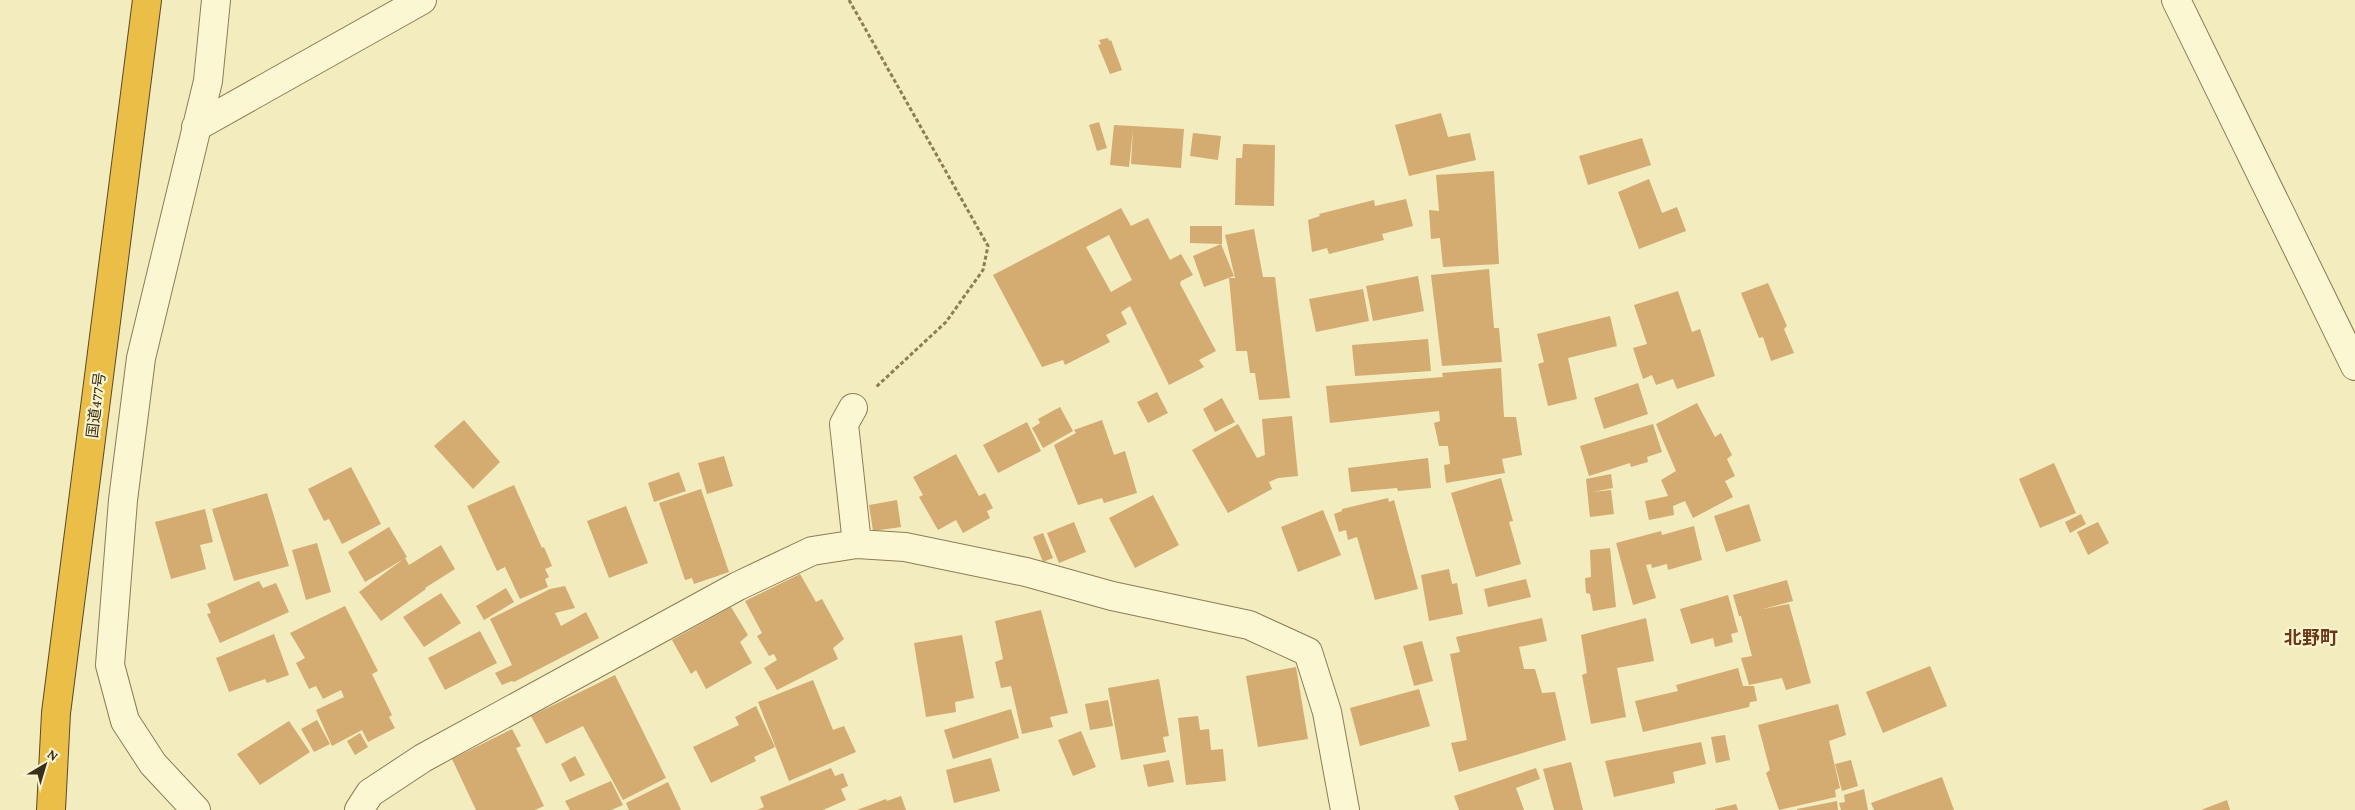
<svg xmlns="http://www.w3.org/2000/svg" width="2355" height="810" font-family="'Crimson Pro','Noto Sans JP',serif">
<rect width="100%" height="100%" fill="#f2ecbf"/>
<path fill="#d4ab71" fill-rule="evenodd" d="M1108,38L1109,41L1111,40L1122,70L1110,74L1098,45L1101,44L1099,40Z
M1441,113L1448,137L1470,133L1476,160L1409,176L1395,125Z
M1099,122L1107,148L1097,151L1089,125Z
M1114,125L1184,129L1181,168L1131,164L1133,129L1129,167L1110,165Z
M1193,133L1221,136L1218,160L1190,156Z
M1642,138L1651,165L1588,185L1579,156Z
M1243,144L1275,145L1274,206L1235,205L1236,158H1242Z
M1494,171L1499,264L1443,267L1440,238L1431,239L1429,210L1439,211L1436,175Z
M1649,179L1662,213L1677,207L1686,231L1639,249L1618,192Z
M1406,199L1413,226L1382,234L1384,240L1329,254L1327,248L1312,252L1308,220L1320,216L1319,214L1374,200L1375,206Z
M1121,208L1131,226L1148,218L1170,260L1181,254L1193,275L1181,281L1180,284L1216,351L1199,360L1204,367L1169,385L1130,306L1121,312L1127,324L1106,335L1110,342L1065,365L1063,360L1042,367L993,275ZM1109,235L1132,280L1111,292L1086,247Z
M1190,226H1222V244L1190,243Z
M1254,229L1263,277H1275L1290,398L1259,400L1255,373H1250L1247,351H1236L1229,278H1235L1225,235Z
M1221,244L1234,276L1204,287L1193,256Z
M1489,269L1494,328H1499L1502,362L1442,366L1431,275Z
M1418,276L1424,311L1373,321L1366,286Z
M1768,283L1787,326L1784,329L1794,353L1771,361L1763,337L1759,338L1741,293Z
M1363,289L1369,321L1316,332L1309,299Z
M1678,291L1692,332L1700,329L1715,376L1677,389L1673,379L1656,385L1652,375L1643,379L1633,348L1647,344L1634,305Z
M1610,316L1617,346L1568,358L1577,399L1548,406L1538,364L1544,362L1537,334Z
M1428,339L1431,371L1355,376L1352,345Z
M1501,368L1504,417H1516L1522,455L1502,459L1505,473L1446,483L1444,465L1450,464L1448,446H1439L1434,423L1440,421L1439,411L1330,423L1326,386L1443,377L1442,373Z
M1638,383L1648,414L1604,429L1594,398Z
M1157,392L1168,413L1148,423L1137,402Z
M1222,398L1235,422L1215,432L1203,409Z
M1697,403L1715,437L1721,433L1732,455L1727,459L1735,476L1725,481L1733,497L1693,518L1685,501L1673,506L1674,515L1649,520L1645,501L1668,496L1661,480L1676,471L1656,424Z
M1060,407L1073,431L1043,448L1032,428L1040,423L1038,419Z
M1292,416L1298,476L1278,478L1269,482L1272,489L1228,513L1192,450L1238,424L1257,458L1265,455L1262,419Z
M464,420L500,462L473,489L434,446Z
M1102,420L1114,455L1125,451L1137,493L1104,503L1102,498L1078,505L1054,445L1076,433L1074,430Z
M1027,422L1041,451L998,473L983,445Z
M1653,424L1662,452L1647,457L1648,462L1631,467L1630,463L1589,476L1580,446Z
M956,454L979,496L985,493L993,508L987,511L990,518L963,533L956,520L938,530L919,497L923,495L913,477Z
M724,456L733,486L707,494L698,463Z
M1428,458L1431,488L1398,491L1397,488L1351,492L1348,468Z
M2054,463L2076,513L2040,528L2019,479Z
M351,467L381,524L342,544L329,519L324,521L308,489Z
M679,472L686,491L654,502L648,483Z
M1611,474L1613,488L1592,492L1611,490L1614,514L1590,517L1586,479Z
M1501,478L1513,521L1509,522L1521,564L1476,577L1451,493Z
M514,485L542,548L544,547L552,566L545,569L549,577L545,579L548,587L520,599L505,567L497,571L467,506Z
M701,489L729,572L694,584L692,578L685,580L659,503Z
M267,493L289,566L234,581L212,509Z
M1153,495L1179,545L1135,568L1109,518Z
M1388,498L1389,502L1394,500L1418,589L1375,600L1357,537L1348,540L1346,530L1339,532L1334,514L1342,511V509Z
M897,500L901,527L873,531L869,505Z
M1749,504L1761,541L1726,552L1714,516Z
M626,506L648,563L609,578L587,521Z
M205,509L213,542L200,545L206,569L171,579L155,522Z
M1323,510L1341,555L1298,572L1281,527Z
M2081,514L2086,524L2070,533L2065,522Z
M1074,522L1086,552L1059,563L1047,533Z
M2098,522L2109,543L2088,555L2077,532Z
M1694,526L1702,560L1668,570L1667,564L1652,568L1651,564L1646,565L1656,598L1633,605L1616,543L1661,531L1662,535Z
M389,527L407,557L365,582L348,552Z
M1043,533L1053,558L1043,562L1033,537Z
M317,543L331,592L306,600L292,550Z
M441,545L455,569L425,588L426,589L381,621L359,592L405,558L409,565Z
M1610,548L1616,607L1593,611L1590,594L1586,593L1585,578L1591,577L1590,550Z
M1449,569L1452,584L1457,583L1463,614L1429,621L1421,575Z
M800,574L816,602L822,599L844,639L833,648L838,659L777,690L764,668L777,660L774,654L769,656L757,636L762,633L745,601Z
M1526,579L1531,597L1488,607L1484,589Z
M1787,580L1793,601L1763,609L1789,604L1811,683L1786,690L1782,678L1749,685L1741,658L1752,656L1741,616H1739L1733,595Z
M259,581L263,588L276,583L289,612L220,643L207,614L211,613L207,604Z
M565,586L575,608L555,613L561,626L586,612L599,638L514,682L512,681L502,685L495,673L512,665L490,619L550,589Z
M506,588L514,602L484,620L476,606Z
M441,593L461,623L424,647L403,617Z
M1728,595L1738,632L1731,634L1733,642L1715,647L1713,638L1691,644L1680,609Z
M345,606L378,671L372,674L392,715L389,717L395,728L368,742L362,730L332,746L316,710L344,697L341,690L323,699L316,686L309,689L296,663L305,658L290,633Z
M731,607L748,635L740,642L752,663L706,689L696,670L691,674L672,640Z
M1041,610L1068,713L1050,717L1053,727L1022,734L1011,686L1001,688L995,662L1003,659L995,621Z
M1542,618L1547,641L1519,647L1524,669H1535L1542,693L1555,692L1566,740L1459,772L1451,743L1467,740L1450,654L1460,652L1456,637Z
M1646,618L1654,661L1617,668L1626,717L1591,724L1582,675L1587,673L1581,635Z
M480,631L497,663L445,690L428,658Z
M274,634L289,675L267,683L265,679L229,692L216,658Z
M962,635L974,698L955,702L956,712L926,717L914,643Z
M1422,641L1433,681L1414,686L1403,646Z
M1930,666L1947,706L1883,733L1866,692Z
M1296,667L1308,739L1258,747L1246,676Z
M1738,668L1743,686H1754L1757,701L1750,702L1749,707L1643,732L1635,701L1678,691L1676,685Z
M615,675L666,778L623,800L583,726L546,744L531,716Z
M1159,679L1169,736L1163,737L1166,752L1121,760L1108,688Z
M813,680L833,730L844,726L856,752L789,781L758,702Z
M1419,689L1430,726L1360,746L1350,708Z
M1108,700L1113,726L1090,730L1085,704Z
M1838,704L1846,735L1829,741L1840,788L1835,790L1836,797L1779,810L1766,773L1770,770L1758,725Z
M756,706L775,747L754,757L756,761L711,783L693,747L739,725L735,717Z
M1011,709L1019,738L953,759L944,730Z
M1198,716L1200,730L1209,729L1211,750L1223,749L1226,781L1186,785L1178,718Z
M317,720L330,744L314,752L301,729Z
M289,721L310,752L260,785L237,754Z
M512,729L521,746L516,748L544,806L535,810H476L452,759Z
M1081,731L1096,767L1073,776L1058,740Z
M360,733L368,747L355,755L347,741Z
M1725,735L1730,760L1716,763L1711,737Z
M1701,742L1706,764L1673,772L1675,783L1614,797L1605,761Z
M575,756L585,775L570,782L561,764Z
M991,758L1000,791L954,803L946,770Z
M1169,760L1174,782L1148,787L1143,765Z
M1851,760L1858,786L1842,791L1835,764Z
M1571,762L1583,810H1554L1543,769Z
M831,768L835,776L843,773L848,786L841,789L846,800L823,810H757L764,807L760,797Z
M1536,768L1540,779L1516,788L1524,810H1459L1454,796Z
M1942,777L1954,810H1874L1871,803Z
M611,781L623,805L611,810H570L565,801Z
M668,782L681,810H629L626,803Z
M1864,789L1868,810H1841L1839,803L1845,802L1844,795Z
M901,796L906,810H857L886,799L887,801Z
M2227,800L2230,810H2201Z
M1837,801L1838,810H1797V809Z
M1736,804L1738,810H1715V809Z"/>
<g fill="none" stroke-linecap="round" stroke-linejoin="round">
<defs>
<path id="minor" d="M2176,0L2355,366
M196,127L422,0
M853,408L844,424L857,544
M196,810L153,764L125,721L110,665L123,500L141,358L208,81L216,0
M359,810L370,793L423,758L738,586L812,551L857,544L905,547L1026,572L1112,596L1249,625L1308,652L1327,712L1345,810"/>
<path id="highway" d="M51,810L56,713L147,0"/>
</defs>
<use href="#minor" stroke="#8d7c55" stroke-width="30"/>
<use href="#highway" stroke="#5a492a" stroke-width="30"/>
<path stroke="#8d7c55" stroke-width="3" stroke-dasharray="4 2.5" stroke-linecap="butt" d="M849,0L988,246L983,270L946,322L876,387"/>
<use href="#minor" stroke="#fcf7d3" stroke-width="28"/>
<use href="#highway" stroke="#eabe47" stroke-width="28"/>
</g>
<g text-anchor="middle" dominant-baseline="central" stroke-width="4.5" stroke-linejoin="round" paint-order="stroke">
<g font-size="15" fill="#3b301b" stroke="#f9f4cf">
<text transform="translate(96 405) rotate(-83)">国道477号</text>
</g>
<g font-size="18" font-weight="bold" fill="#6b3717" stroke="#f9f4cf">
<text x="2311" y="638">北野町</text>
</g>
</g>
<g transform="translate(45 765) rotate(38)" stroke="#f9f4cf" stroke-width="4" paint-order="stroke">
<path d="M0-4L9 19L0 12L-9 19Z" fill="#3b301b"/>
<text y="-8" font-size="14" font-weight="bold" text-anchor="middle" fill="#3b301b">N</text>
</g>
</svg>
